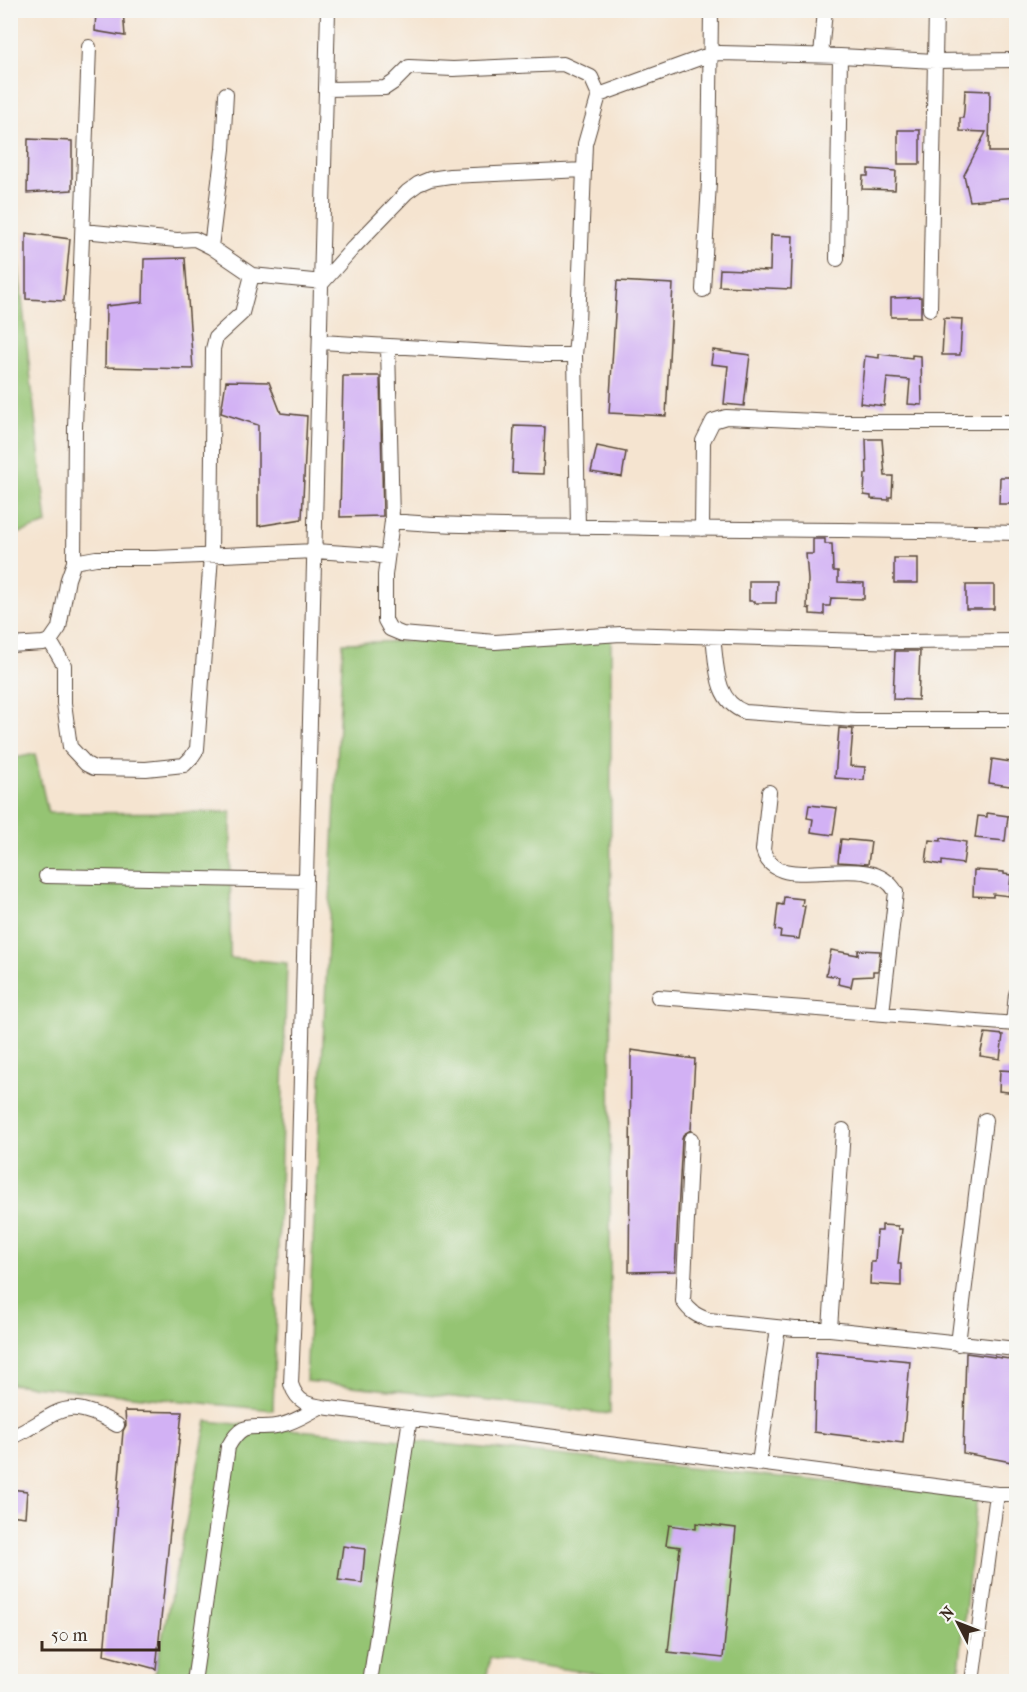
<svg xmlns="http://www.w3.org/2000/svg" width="1027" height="1692" font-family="'IM FELL French Canon',serif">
<rect width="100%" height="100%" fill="#f6f6f2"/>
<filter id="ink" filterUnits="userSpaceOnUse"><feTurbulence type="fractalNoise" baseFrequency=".0167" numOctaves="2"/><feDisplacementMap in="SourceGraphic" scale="12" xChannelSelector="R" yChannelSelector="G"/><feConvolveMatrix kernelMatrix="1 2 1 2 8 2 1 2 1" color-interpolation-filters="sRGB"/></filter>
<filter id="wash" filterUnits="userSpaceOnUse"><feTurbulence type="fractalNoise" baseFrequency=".008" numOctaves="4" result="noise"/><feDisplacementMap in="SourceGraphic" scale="24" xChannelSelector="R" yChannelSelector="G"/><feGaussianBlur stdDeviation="1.35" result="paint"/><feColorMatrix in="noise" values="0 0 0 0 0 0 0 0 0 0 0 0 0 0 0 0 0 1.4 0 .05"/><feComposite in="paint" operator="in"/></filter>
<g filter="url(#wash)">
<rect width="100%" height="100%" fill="#f5e4d0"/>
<path fill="#95c473" stroke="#687748" stroke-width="1.5" d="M11,242L16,245L47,524L11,536Z
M611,635L610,1414L306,1381L343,643Z
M35,754L48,813L231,812L230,958L287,963L273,1410L11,1384L10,759Z
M207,1421L977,1496L958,1681L651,1682L490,1658L486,1681L153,1682Z"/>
<g id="blocks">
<path fill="#d2b1f4" d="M96,10H123L125,36L95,31Z
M965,90L990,91L989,152H1017V197L970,201L964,175L986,132L960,131V118H963L964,110Z
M898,130H920V164H898Z
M28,139L72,141V190L27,193Z
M868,169L896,171L895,190L862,189L863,176H868Z
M26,233L70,239L64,301L26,299Z
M771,235L793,236L791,289L719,286L720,269L770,271Z
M185,258L193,369L105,367L106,306L143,302L144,259Z
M617,281L673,284L666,416L609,413Z
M921,297V317H891V298Z
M944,318L962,319L960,355H942Z
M713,350L750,355L744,406L724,404L728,366L711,364Z
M879,354L912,358V355L921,356L922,405L908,404L910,380L887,378L884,406L860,403L865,356L879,358Z
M343,376H380L383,516L340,517Z
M226,381L269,382L281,413L307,416L302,519L258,526V425L221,413Z
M514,426L545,427L543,474L512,473Z
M866,439H882L885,476H893L892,497H889V500L871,499V496L864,495L865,474H867Z
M597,446L626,452L622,477L591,472Z
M1000,477H1017V504H999Z
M813,539H825V544H832L833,571H838V582L864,583V599L831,598L830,606H824V615L810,614V609L807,608L808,580L806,554H813Z
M894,558H918V583H894Z
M749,581H777L776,603H755V601H749Z
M966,585H994V609H966Z
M895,651H920L918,700L893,699Z
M839,728L853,729L850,766L865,767L864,780L835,778Z
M992,759L1017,763V787L989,783Z
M809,805L837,808L833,835L811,832L813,819L807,818Z
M987,813L1008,816L1005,841L975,838L978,816L987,817Z
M941,838L966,842L963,864L942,861V865L926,862L929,840L941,841Z
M841,839L871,842L868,864L838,862Z
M974,870L1004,872V874L1011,875L1009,896L993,894V897L973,896Z
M784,897L803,899L802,906H805L799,939L780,937L781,931L775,930L778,904L783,905Z
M831,950L858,955V950L880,951L878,971H873V976L853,977L851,987L838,984L839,977L826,975Z
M985,1033L1003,1035L1000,1059L980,1056Z
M631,1050L695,1059L691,1130L684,1134L682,1139L675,1271L629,1272Z
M1000,1070L1017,1071V1093L999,1091Z
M882,1225L898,1226V1229H902L898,1264H901V1286L870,1284L871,1262H875L877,1231H882Z
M816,1352L910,1361L903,1443L814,1432Z
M966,1353L1017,1360V1463L963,1453Z
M125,1411L182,1412L156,1669L104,1655L123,1431L126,1425Z
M10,1489L27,1491L25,1517L10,1515Z
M696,1523L736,1528L723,1658L668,1652L680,1547L666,1545L669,1525L696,1529Z
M343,1546L365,1549L362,1583L338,1580Z"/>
</g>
</g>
<g filter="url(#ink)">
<use href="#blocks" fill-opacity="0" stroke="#574639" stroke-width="1.5"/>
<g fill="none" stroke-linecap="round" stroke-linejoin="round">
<defs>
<path id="street" d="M328,10L297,1234L291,1384C298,1405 310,1405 330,1408L997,1494H1016
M821,55L825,10
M599,95L711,54L720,53L840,56L935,61L1016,60
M83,231L177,240L195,239L211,247L252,275L323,282L353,248L407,192L418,184L430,179L450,176L584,170
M211,247L223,149L226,94
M837,259L840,56
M703,290L709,182L711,10
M930,309L936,10
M321,342L544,355H575L578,323L585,144L599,95L591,77L563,64L453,69L409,67L394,82L385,88L327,89
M388,346L392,521
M575,355L578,527
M702,529L703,441L713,421L726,417L837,422H1016
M1016,533C878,529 740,530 602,527C532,526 461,527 392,521L385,575V620L390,629L402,634L495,642L621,634L900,642L1016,641
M74,562L75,427L89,47
M713,637C717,664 714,701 745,712L855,720H1016
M50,641L64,665V703L70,747L86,764L94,768L146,769L184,765L191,758L197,749L211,556L213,349L216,337L242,313L252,275
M10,645L43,643L50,641L59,628L68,579L74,562L96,558H155L315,551L375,555L387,558
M769,792L763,850C777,901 868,844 896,892L882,1013
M46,876L306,881
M658,997L1016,1024
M1013,1024L1016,994
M691,1139L683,1301C690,1312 697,1316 709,1320L795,1329H830L1016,1349
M830,1329L843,1130
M958,1344L985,1120
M10,1438C59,1416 61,1392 117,1425
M759,1463L778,1328
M194,1682L228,1447C245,1416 254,1432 281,1425C295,1422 307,1414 320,1407
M370,1682L410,1418
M972,1682L997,1494"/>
</defs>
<use href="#street" stroke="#574639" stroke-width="16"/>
<use href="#street" stroke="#fff" stroke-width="14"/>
</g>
</g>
<rect width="1027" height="1692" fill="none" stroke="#f6f6f2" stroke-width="36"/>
<g transform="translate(958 1623) rotate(312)" stroke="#f6f6f2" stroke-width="4.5" paint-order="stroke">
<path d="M0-4.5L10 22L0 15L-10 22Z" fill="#3b2a1e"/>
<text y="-9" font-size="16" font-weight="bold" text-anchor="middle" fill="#3b2a1e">N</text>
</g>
<path d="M42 1641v9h117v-9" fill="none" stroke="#3b2a1e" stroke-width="3"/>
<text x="51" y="1641" font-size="18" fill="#3b2a1e" stroke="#f6f6f2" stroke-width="4.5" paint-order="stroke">50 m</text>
</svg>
